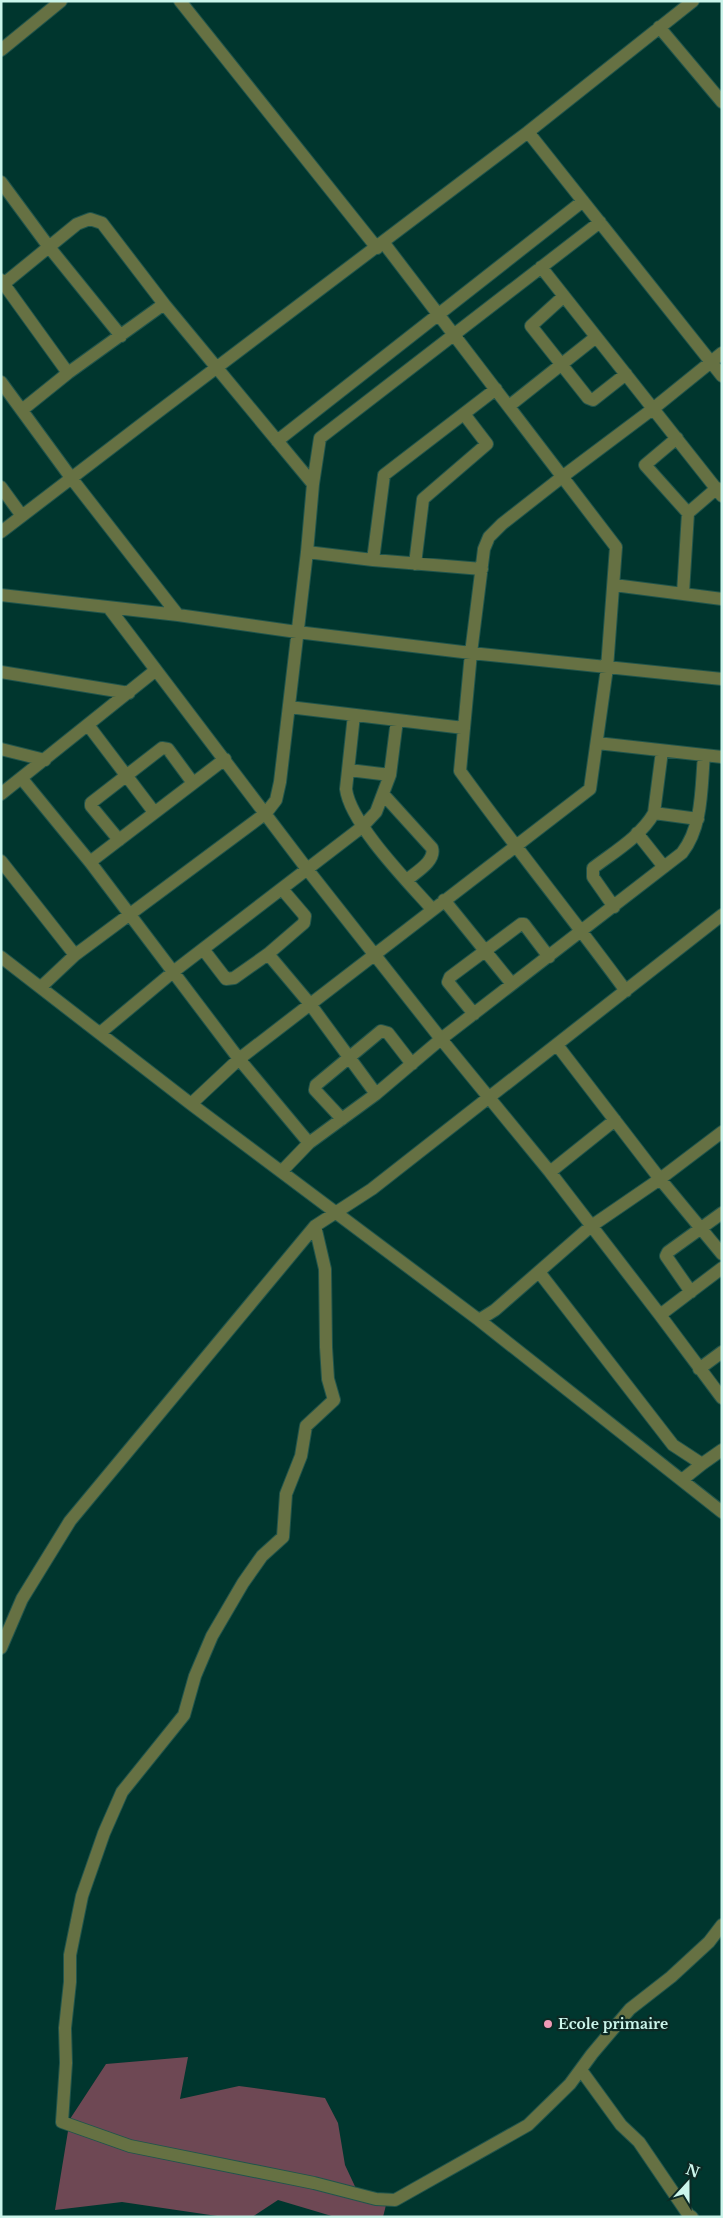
<svg xmlns="http://www.w3.org/2000/svg" width="723" height="2218" font-family="'Libre Baskerville',serif">
<rect width="100%" height="100%" fill="#00362e"/>
<path fill="#6e4854" d="M188,2057L180,2099L239,2086L325,2098L338,2123L345,2165L359,2195L386,2205L383,2217H335L278,2200L252,2217H224L122,2202L55,2210L70,2119L106,2064Z"/>
<g fill="none" stroke-linecap="round" stroke-linejoin="round">
<defs>
<path id="minor" d="M180,1L377,248
M659,27L722,102
M1,50L61,1
M528,132L722,376
M1,182L49,247L121,336
M541,267L722,496
M1,280L68,373L22,410
M1,286L77,224L90,219L102,223L164,304L68,373
M564,296L531,326L588,398L593,400L626,374
M164,304L313,484
M1,382L72,479L178,615
M509,406L596,337
M677,438L645,465L688,513
M277,441L583,201
M1,487L22,516
M1,532L146,421L528,132L693,1
M307,552L373,560L482,569
M373,560L384,475L496,389
M415,564L423,499L487,444L464,414
M614,585L722,599
M683,593L688,513L717,488
M1,595L178,615L297,632L471,653L722,679
M109,608L307,869L441,1039L550,1172L660,1315L722,1398
M1,672L129,693
M289,707L464,728
M354,715L346,789C350,823 408,882 432,909
M88,725L154,812
M597,743L722,757
M1,749L45,760
M349,770L390,775
M22,779L90,862L239,1059L309,1143
M1,794L156,670
M383,794L432,848C436,861 416,872 407,880
M654,813L698,819
M637,833L664,867
M119,840L91,806V803L162,748L168,749L193,783
M1,861L75,955
M90,862L225,759
M444,900L512,984
M614,907L593,877V868C614,852 641,836 654,813L662,751
M203,949L226,979L234,978L268,954L304,923L305,916L282,889
M268,954L310,1004L376,1094
M1,957L191,1104L479,1320L722,1512
M41,987L75,955L266,813L276,800L280,782L307,552L313,484L320,438L600,222
M626,991C572,917 514,846 460,771L471,653L484,549L489,537L502,524L562,477L654,408L722,353
M474,1014L448,982L450,977L521,924H524L549,957
M100,1033L173,972L362,827L376,812L390,775L397,720
M557,1045L660,1179L722,1254
M191,1104L239,1059L590,789L607,668L616,547L383,242
M342,1119L315,1090L316,1085L381,1031L388,1033L412,1064
M282,1171L309,1143L376,1094L441,1039L682,853C703,826 701,788 704,755
M550,1172L615,1120
M315,1226L325,1269L326,1347L328,1379L334,1400L306,1426L301,1456L286,1494L283,1537L262,1556L243,1583L212,1636L195,1676L184,1715L122,1792L104,1833L82,1896L70,1955V1982L65,2028L66,2063L62,2122L130,2146L314,2183L376,2199L395,2200L528,2125L570,2084L592,2054L630,2009L671,1977L709,1942L722,1925
M539,1272L673,1445L702,1464L722,1450
M691,1292L666,1256L668,1252L722,1213
M660,1315L722,1268
M479,1320L495,1310L590,1227L660,1179L722,1132
M699,1369L722,1352
M682,1480L702,1464
M1,1648L22,1599L70,1521L315,1226L372,1189L722,915
M581,2070L621,2125L639,2142L688,2214L692,2217"/>
</defs>
<use href="#minor" stroke="#20554c" stroke-width="14"/>
<use href="#minor" stroke="#667143" stroke-width="12"/>
</g>
<circle fill="#f09ab6" stroke="#0c2924" stroke-width="2" cx="548" cy="2024" r="5"/>
<g text-anchor="middle" dominant-baseline="central" stroke-width="4.5" stroke-linejoin="round" paint-order="stroke">
<g font-size="14" font-weight="bold" fill="#cbf5eb" stroke="#0c2924" text-anchor="start">
<text x="558" y="2024">Ecole primaire</text>
</g>
</g>
<rect width="723" height="2218" fill="none" stroke="#cbf5eb" stroke-width="5"/>
<g transform="translate(688 2183) rotate(21)" stroke="#0c2924" stroke-width="4" paint-order="stroke">
<path d="M0-4L9 19L0 12L-9 19Z" fill="#cbf5eb"/>
<text y="-8" font-size="14" font-weight="bold" text-anchor="middle" fill="#cbf5eb">N</text>
</g>
</svg>
